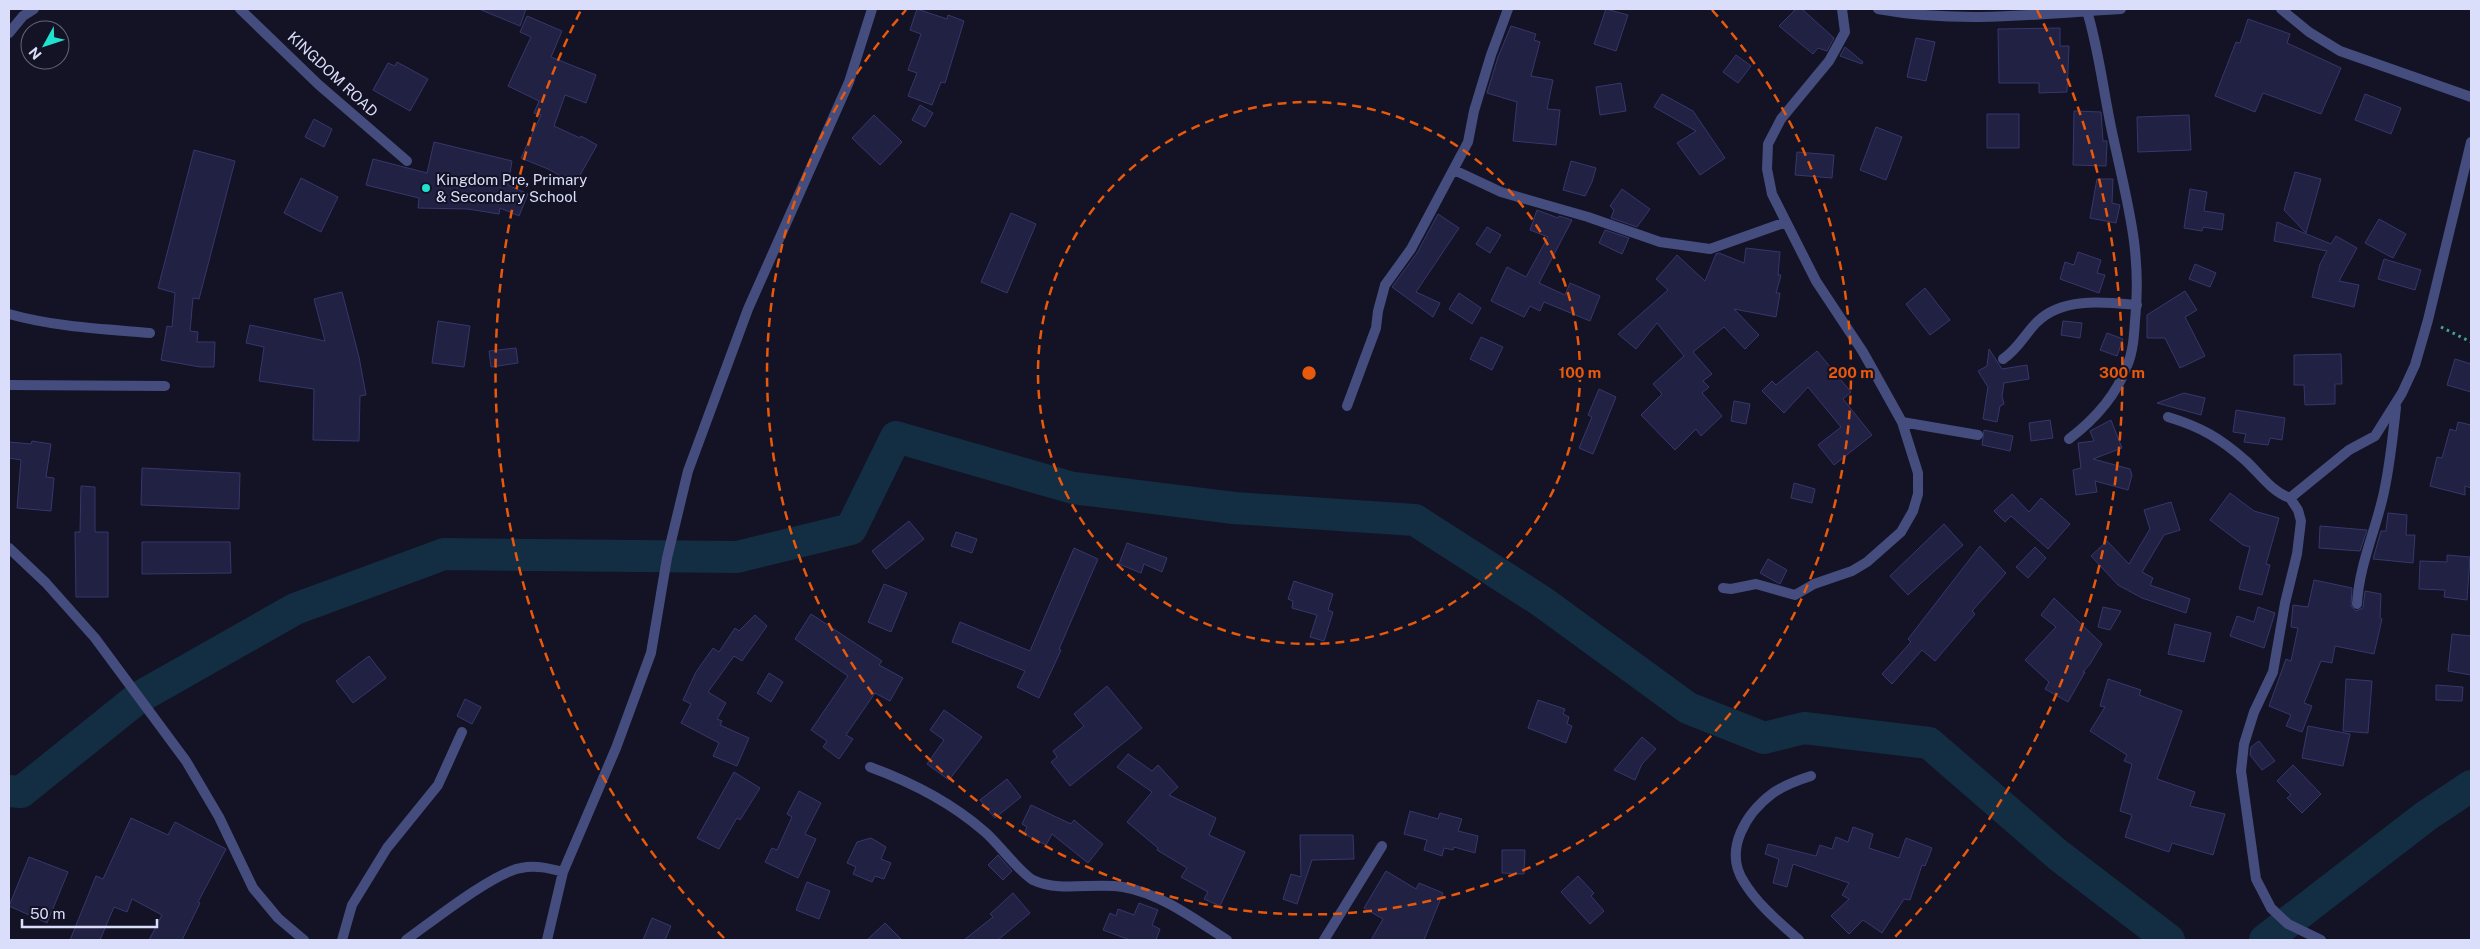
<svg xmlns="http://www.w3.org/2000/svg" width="2480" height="949" font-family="'Public Sans',sans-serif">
<rect width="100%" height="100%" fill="#131325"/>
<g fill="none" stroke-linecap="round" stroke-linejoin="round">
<path stroke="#132e42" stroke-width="32" d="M9,791L21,792L138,698L295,609L444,554L737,557L851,529L896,437L1073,488L1234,508L1415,520L1541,601L1688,708L1764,738L1804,728L1929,743L2058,855L2169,940
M2265,940L2426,816L2471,786"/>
</g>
<path fill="#212143" stroke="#36376c" d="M479,9H526L520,26Z
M917,9L947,19L948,15L964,21L945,83L941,82L932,105L908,96L917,73L908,70L921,34L910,30Z
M1606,9L1628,15L1616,51L1594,44Z
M1796,9H1802L1834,38L1827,51L1818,48L1813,54L1779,26Z
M527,16L562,31L551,57L596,75L586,103L565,95L554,126L580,138L581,136L597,145L575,184L548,169L521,158L541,115L534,113L539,101L508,86L531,37L520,32Z
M2248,19L2290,34L2287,43L2341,68L2321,114L2263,93L2255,112L2215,96L2236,42L2240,43Z
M1511,26L1536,34L1534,40L1540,42L1531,76L1553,80L1547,109L1560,110L1556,145L1513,141L1517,102L1487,93L1498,57Z
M2060,28V46H2069L2067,92L2039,93V83H1999L1998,29Z
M1916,38L1935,42L1926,81L1907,77Z
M1845,47L1863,62L1862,64L1840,56Z
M1736,55L1751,66L1738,83L1723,72Z
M397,62L428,79L410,111L373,90L388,63L395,66Z
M1621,83L1626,111L1600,115L1596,87Z
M1662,94L1693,111L1725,158L1700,175L1677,143L1696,131L1654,107Z
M2365,94L2401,108L2391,134L2355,120Z
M920,105L933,113L925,127L912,120Z
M2074,111L2101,112L2103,141H2107L2106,166L2073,165Z
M1987,114H2019V148H1987Z
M874,115L902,142L880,165L852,138Z
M2189,115L2191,150L2138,152L2137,117Z
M314,119L332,129L324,147L305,137Z
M1876,127L1902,137L1886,180L1860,170Z
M434,142L512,161L508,185L528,194L519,216L500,208L499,214L468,209L418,208L419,198L366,185L373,159L427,173Z
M194,150L235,161L199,299L193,298L190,331L198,332L197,342H215L214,367H200L161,360L167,326L172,327L175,293L158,288Z
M1797,152L1834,155L1832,178L1795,175Z
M1571,161L1596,168L1592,182L1585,196L1563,190Z
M2295,172L2321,179L2306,233L2284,210Z
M301,178L338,197L321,232L284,213Z
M2097,179H2113L2112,203L2120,205L2116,223L2090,218Z
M1622,189L1650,209L1637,227L1611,218L1614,210L1610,206Z
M2190,189L2207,192L2204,211L2224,214L2222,230L2203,227L2202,231L2184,228Z
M1537,210L1558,218L1559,216L1572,220L1539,283L1565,295L1570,283L1600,296L1590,321L1544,302L1540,311L1530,306L1524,317L1491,301L1507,267L1526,277L1548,237L1530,230Z
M1011,213L1036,224L1007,293L981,282Z
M1438,214L1459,228L1416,292L1440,303L1433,317L1392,287L1417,253Z
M2379,219L2406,234L2393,258L2365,243Z
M2277,222L2331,244L2336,236L2357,248L2339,281L2359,285L2354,307L2312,297L2320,264L2327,251L2274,241Z
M1487,227L1501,235L1490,253L1476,244Z
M1605,230L1629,238L1622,254L1599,243Z
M1746,248L1780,252L1778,275H1781L1776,293H1780L1776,317L1734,309L1759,335L1745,349L1724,327L1693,352L1712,374L1703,381L1709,387L1702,393L1722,416L1701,436L1696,429L1675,450L1641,415L1662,394L1653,384L1684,356L1657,323L1636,349L1618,334L1668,290L1656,279L1677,255L1705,281L1716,254L1719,253L1744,263Z
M2078,252L2101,260L2097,273L2105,275L2099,293L2060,279L2065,262L2074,265Z
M2384,259L2421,270L2415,290L2378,279Z
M2195,264L2216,273L2210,287L2189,279Z
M1925,288L1950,320L1930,335L1906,304Z
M2185,291L2197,310L2185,317L2205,356L2180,368L2165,338H2147V315Z
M342,292L359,357L366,395L360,396L359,441L313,440L314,389L259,381L264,347L246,343L250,325L325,341L314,299Z
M1459,293L1481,308L1472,324L1449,309Z
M438,321L470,326L464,367L432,363Z
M2063,321L2082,323L2080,338L2061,335Z
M2107,333L2123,339L2117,356L2100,350Z
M1481,337L1503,347L1492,370L1470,359Z
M516,348L518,363L491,367L489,351Z
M1989,349L2002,369L2027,365L2029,379L2004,383L2002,396L2004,404L2000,406L1997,422L1983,419L1988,387L1978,371L1987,366Z
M1817,351L1851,392L1843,399L1872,435L1834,465L1818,445L1841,427L1808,387L1784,413L1762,391L1772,381L1776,385Z
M2341,354L2342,384H2335V404L2305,405L2304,385H2294V355Z
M2455,359L2471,364V392L2447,385Z
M1599,389L1616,397L1593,454L1579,448L1592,417L1588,415Z
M2184,393L2205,398L2201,415L2157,403Z
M1734,401L1750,404L1746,424L1731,421Z
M2236,410L2285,418L2282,440L2270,438L2268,445L2244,442L2246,434L2233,432Z
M2050,420L2053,438L2031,441L2029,423Z
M2111,420L2122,448L2093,459L2130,469L2132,475L2128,490L2095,481L2097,492L2076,495L2073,470L2081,468L2078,443L2094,441L2090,431Z
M2458,422L2471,425V488L2465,486V495L2430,486L2437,457L2442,458L2450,429L2456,431Z
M1984,430L2013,436L2010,451L1982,445Z
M32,441L51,444L46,477L54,478L51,511L17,508L21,460L9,458V442L31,444Z
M142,468L240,473L239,509L141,505Z
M1794,483L1815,489L1812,503L1791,498Z
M81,486L95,487V532H108V597H76L75,532H80Z
M2230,493L2254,511L2279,518L2266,564L2270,565L2262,595L2239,589L2250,547L2243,545L2210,520Z
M2012,494L2029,512L2041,498L2070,524L2048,549L2011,516L2005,522L1994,511Z
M2171,502L2180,530L2164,535L2142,572L2153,578L2150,585L2190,599L2186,613L2142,598L2118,585L2091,556L2107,541L2129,564L2150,529L2144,510Z
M2388,513L2407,515L2406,535H2415L2413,563L2373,559L2381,531H2386Z
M909,521L924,539L886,569L872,551Z
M1944,524L1963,545L1908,595L1890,576Z
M2320,526L2367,530L2360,551L2319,548Z
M956,532L977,539L972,553L951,546Z
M142,542H230L231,573L142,574Z
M1127,543L1167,558L1162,572L1144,564L1141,573L1119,564Z
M1980,546L2006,573L1972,611L1975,614L1935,661L1922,650L1892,684L1882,674L1911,642L1908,639Z
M2035,547L2046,558L2028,578L2016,567Z
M1074,548L1098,559L1059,649L1061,650L1039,698L1017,687L1025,671L952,642L960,622L1030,651Z
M2447,555L2470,557L2467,600L2444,597L2445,590L2419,589L2420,561L2447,562Z
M1768,559L1787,570L1780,584L1760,573Z
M2314,580L2352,588L2351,606L2356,611L2363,608L2365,591L2381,594L2380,618L2382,619L2374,654L2335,646L2332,663L2321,661L2304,703L2312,706L2302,732L2286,726L2291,715L2269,706L2286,659L2291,661L2298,628L2291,627L2293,605L2308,607Z
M1294,581L1333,594L1328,610L1333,612L1324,641L1310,637L1317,615L1292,608L1293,601L1288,599Z
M884,584L907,593L891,632L868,622Z
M2054,598L2102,644L2090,664L2083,672H2085L2068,702L2045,689L2049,682L2025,660L2056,627L2041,615Z
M2103,607L2121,611L2110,630L2098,627Z
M2258,607L2275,613L2264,648L2230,636L2237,616L2254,622Z
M811,614L882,661L879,665L903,678L890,701L875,693L846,735L853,739L839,759L823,747L827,741L811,730L848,676L795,639Z
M755,615L767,626L742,661L734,656L708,692L726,703L717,719L722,721L720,725L749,738L737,766L713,756L719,743L681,723L691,704L683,700L696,672L713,648L719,652L735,628L739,631Z
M2175,624L2211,633L2204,662L2168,654Z
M2452,634L2471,636V675L2448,671Z
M369,656L386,678L353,703L336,681Z
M769,673L783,682L771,702L757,693Z
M2108,679L2141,690L2139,695L2182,711L2157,779L2195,792L2190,806L2225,814L2213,855L2172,843L2169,852L2125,837L2132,815L2120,811L2132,764L2124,761L2127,755L2090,731L2105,707L2100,706Z
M2346,679L2372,681L2368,733L2343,731Z
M2436,685L2463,687L2462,701L2436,700Z
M1107,686L1142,728L1070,786L1051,762L1057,757L1053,751L1084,726L1074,714Z
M465,699L481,707L472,724L457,716Z
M1538,700L1565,709L1563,714L1569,717L1567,724L1572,726L1566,743L1528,728Z
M944,710L982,737L949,780L927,764L944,740L930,730Z
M2308,726L2350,734L2343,766L2302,758Z
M1642,737L1656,749L1642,764L1635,780L1614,770Z
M2259,741L2275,761L2262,770L2250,755L2251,747Z
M1128,754L1152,771L1158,765L1178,787L1169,795L1216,818L1209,835L1245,852L1220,906L1204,899L1208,892L1181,877L1187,868L1157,850L1158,848L1127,822L1152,792L1117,767Z
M2293,765L2321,794L2302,813L2287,798L2291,795L2277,781Z
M734,772L760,788L740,820L737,818L719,849L697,838Z
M1007,779L1021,797L995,818L980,800Z
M799,791L821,803L805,834L816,839L798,878L765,862L772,848L777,850L792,817L787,814Z
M1031,805L1071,824L1074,820L1103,844L1088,863L1052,834L1046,845L1024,834L1027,827L1022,824Z
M1410,811L1438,819L1440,813L1462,819L1458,831L1478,836L1475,853L1454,847L1453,850L1444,848L1442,856L1424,850L1427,840L1404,834Z
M131,818L168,835L175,822L226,849L198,902L200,903L182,940H149L162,915L132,899L127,912L114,907L100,940H70L96,876L103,879Z
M1853,827L1873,834L1869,848L1899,858L1906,838L1932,848L1925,866L1922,865L1910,900L1904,899L1882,933L1863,920L1849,934L1831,916L1849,899L1842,895L1849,883L1793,864L1787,887L1773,883L1779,859L1765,854L1768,844L1816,856L1820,845L1832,849L1836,837L1848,842Z
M1300,835H1353L1354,859L1312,860L1297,904L1283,899L1291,874L1301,877Z
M871,838L886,847L881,859L891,863L884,879L875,876L872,882L853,874L856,867L847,863L857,842Z
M1502,850H1525L1524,874L1502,873Z
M998,855L1012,871L1003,880L988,865Z
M29,857L68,872L47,923L9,906Z
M1386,871L1416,889L1419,883L1443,893L1424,940H1371L1383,919L1364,908Z
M1578,876L1594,893L1591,896L1604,911L1590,924L1561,892Z
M807,882L830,891L819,919L796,910Z
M1013,893L1030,913L998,940H964L993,917L990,914Z
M1139,903L1158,910L1152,925L1160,929L1156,940H1130L1103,930L1110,913L1116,916L1118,909L1134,915Z
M652,918L671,926L665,940H643Z
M885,923L902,940H867Z"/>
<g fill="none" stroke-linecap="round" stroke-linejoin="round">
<path stroke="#40a98d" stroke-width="3" stroke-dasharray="2.5 4" stroke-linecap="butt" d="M2441,327L2471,342"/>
<path stroke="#444d7e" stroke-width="10" d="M240,9L319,85L407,161
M1878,9C1959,24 2040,14 2121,9
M2281,9L2309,32L2340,51L2471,97
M9,33L23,16L34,9
M1454,170L1501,192L1588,217L1660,242L1710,249L1786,222
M9,314C55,327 103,329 150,333
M2003,359C2018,349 2025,334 2037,322C2062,297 2104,302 2137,305
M9,385L165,386
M1347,406L1376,328L1378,311L1385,285L1411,249L1468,142L1474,111L1491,55L1508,9
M2168,417C2201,427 2220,438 2246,461C2260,474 2272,492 2290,498
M1902,422L1978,435
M2069,439C2094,420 2116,396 2127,366C2133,352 2134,336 2135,321C2142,253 2128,206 2114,141C2104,98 2100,54 2087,11
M9,548L46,583L95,638L186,761L219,817L253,888L278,918L304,940
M1723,588L1731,589L1756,584L1795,595L1814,584L1852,571L1867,562L1901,532L1913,511L1918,494V473L1902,422L1863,352L1816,281L1772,194L1767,169L1768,144L1781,119L1829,61L1845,32L1842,9
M2357,604C2359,565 2376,530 2384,492C2390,464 2393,436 2396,407
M870,767C911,782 952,803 985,832C998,843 1020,873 1033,880C1060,893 1094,882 1123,887C1160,893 1196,920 1227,940
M342,940L352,905L387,848L438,785L462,732
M406,940C430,923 494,872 521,868C536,865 548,868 563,872
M547,940L563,872L616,748L651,653L667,558L688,471L748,309L849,82L872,9
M1324,940L1382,846
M1799,940C1779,922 1758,905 1744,882C1723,850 1746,813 1773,793C1785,785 1798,780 1811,776
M2321,940L2288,924L2271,908L2256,879L2241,771L2244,744L2254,712L2273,672L2285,603L2297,554L2301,521L2298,510L2290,498L2349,450L2375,436L2402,393L2415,365L2428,320L2471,142"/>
</g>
<g fill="none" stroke="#e8590c" stroke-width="2.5" stroke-dasharray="9 6">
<circle cx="1309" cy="373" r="271"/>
<path d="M1712 10A542 542 0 1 1 906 10"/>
<path d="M724 938A813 813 0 0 1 581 10M2037 10A813 813 0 0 1 1894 938"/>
</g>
<circle fill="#20e1cd" stroke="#131325" stroke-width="2" cx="426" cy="188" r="5"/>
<g text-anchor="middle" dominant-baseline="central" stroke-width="4" stroke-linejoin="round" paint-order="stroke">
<g font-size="15" fill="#dbdefa" stroke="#131325">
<text transform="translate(333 74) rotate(43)">KINGDOM ROAD</text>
</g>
<g font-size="15" fill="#dbdefa" stroke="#131325" text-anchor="start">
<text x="436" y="179">Kingdom Pre, Primary<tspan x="436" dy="17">&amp; Secondary School</tspan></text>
</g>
</g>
<circle cx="1309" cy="373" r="8" fill="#e8590c" stroke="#131325" stroke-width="2.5"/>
<g font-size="15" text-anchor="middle" font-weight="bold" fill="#e8590c" stroke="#131325" stroke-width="4" stroke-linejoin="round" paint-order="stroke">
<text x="1580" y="378">100 m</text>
<text x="1851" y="378">200 m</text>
<text x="2122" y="378">300 m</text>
</g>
<rect width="2480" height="949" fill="none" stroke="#dbdefa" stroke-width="20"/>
<g transform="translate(45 45) rotate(230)"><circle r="24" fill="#131325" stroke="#63647a"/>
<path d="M0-4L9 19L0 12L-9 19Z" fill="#20e1cd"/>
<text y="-8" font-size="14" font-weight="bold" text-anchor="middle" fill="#dbdefa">N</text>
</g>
<path d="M22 919v8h135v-8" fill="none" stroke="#dbdefa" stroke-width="2.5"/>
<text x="30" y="919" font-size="15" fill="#dbdefa" stroke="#131325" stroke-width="4" paint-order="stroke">50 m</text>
</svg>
